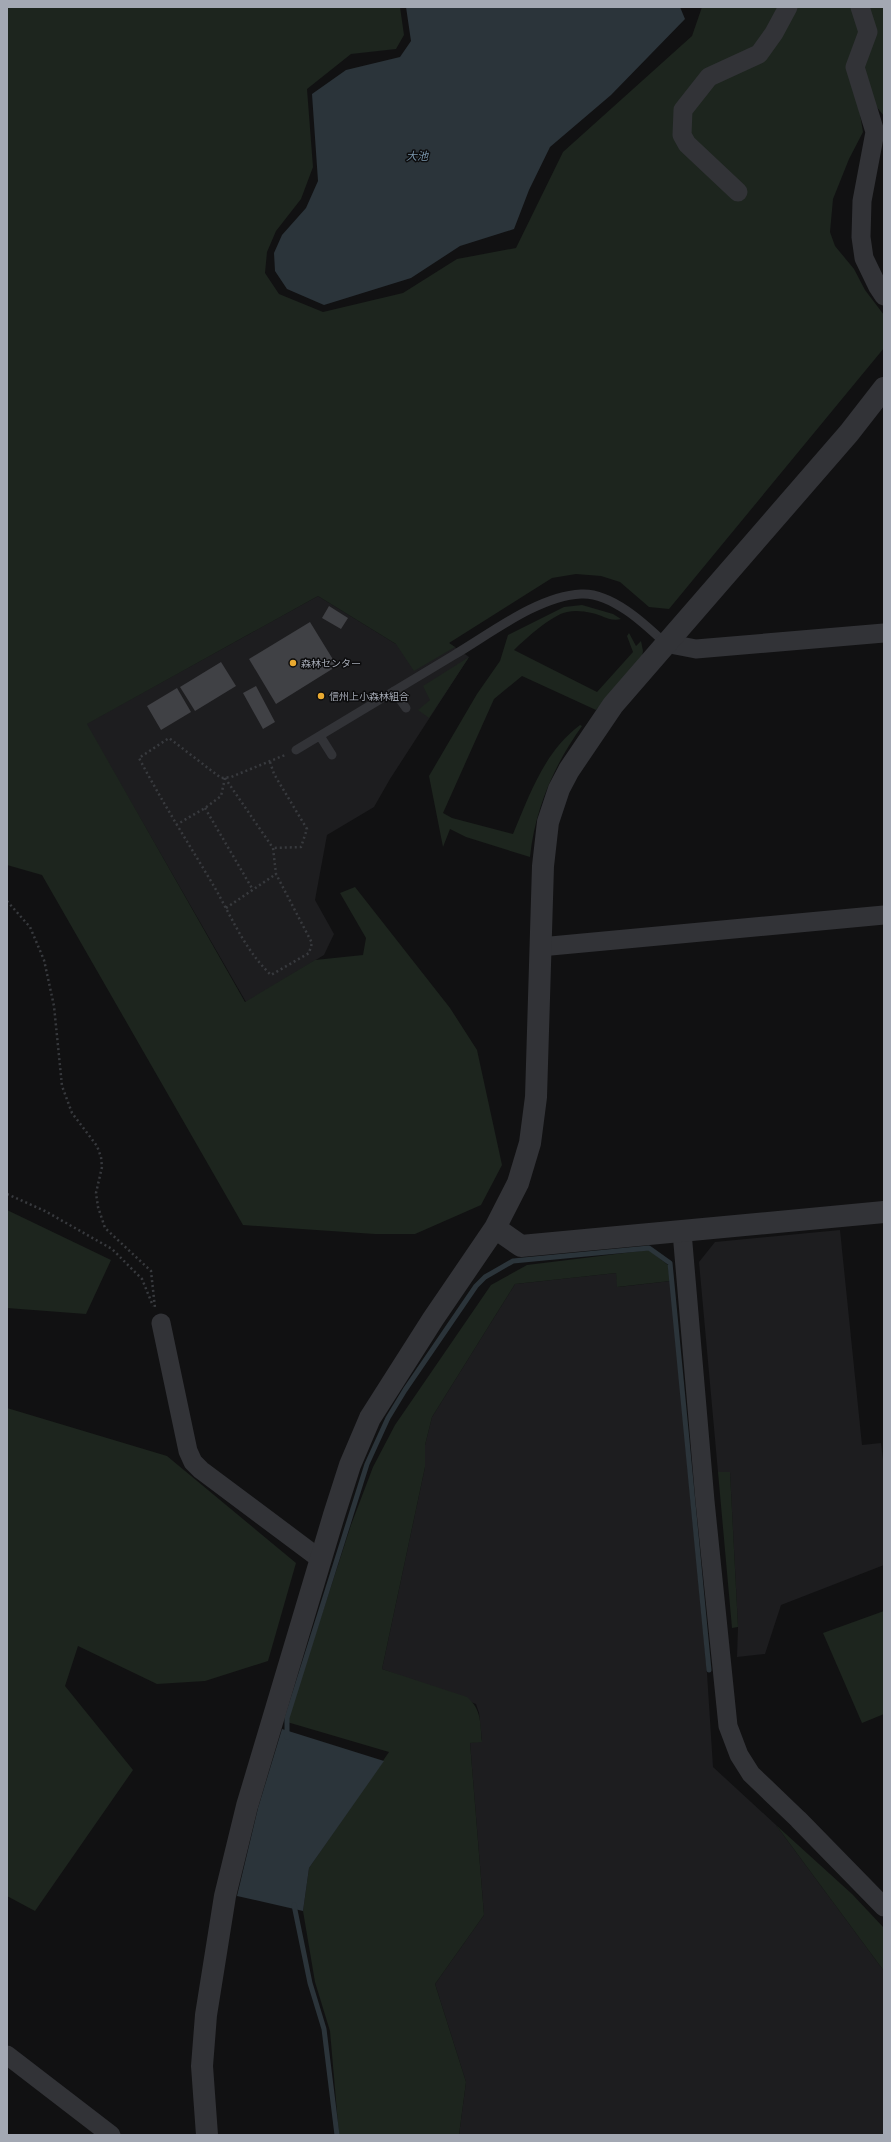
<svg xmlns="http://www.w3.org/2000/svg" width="891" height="2142" font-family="'DejaVu Sans','Noto Sans JP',sans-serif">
<rect width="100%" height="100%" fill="#111112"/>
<path fill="#1d1d1f" d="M318,596L396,644L449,643L469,657L390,779L374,807L327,835L315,900L334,934L324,955L246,1002L86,724Z
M840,1230L862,1445L881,1443L884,1468V1565L781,1605L765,1654L737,1657L738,1627L730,1473L718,1472L699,1262L715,1242Z
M616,1273L618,1287L670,1281L707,1673L713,1767L776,1825L884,1971V2135H459L466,2082L435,1984L484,1915L470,1743L482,1741L479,1713L476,1704L382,1669L425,1467V1445L432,1417L515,1284Z"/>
<path fill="#1d251e" d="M7,7H400L404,35L396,49L351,54L307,89L313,167L301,199L276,231L267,252L265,273L279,294L323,312L403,293L457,259L516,248L563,152L692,36L702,7H884V116L854,79L863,132L849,159L833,199L830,232L835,246L854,269L865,290L884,315V348L669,609L649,607L620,582L601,576L576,574L552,578L449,643L455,647L414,671L396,644L318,596L87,724L245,1002L315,960L363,955L366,938L340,893L355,887L450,1008L477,1050L502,1165L481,1205L415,1234H375L243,1225L42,875L7,865Z
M582,605L613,614L621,619C610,622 602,615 592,613C583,611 575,610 567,612C553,614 524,640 514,650L597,692L633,652L627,636L629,633L636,646L641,641L643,651L642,657L596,710L522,676L494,699L443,813L452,818L513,834C530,794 544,752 580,725L582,726C554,765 535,809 530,857L466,837L450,829L443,847L429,776L477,694L500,661L508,635L564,607Z
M469,657L429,718L418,710L430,700L423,686Z
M7,1210L111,1260L86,1314L7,1308Z
M649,1250L668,1265L670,1281L617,1287L616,1273L515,1284L432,1417L425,1445V1467L382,1669L467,1697C482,1710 480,1723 482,1742L470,1743L484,1915L435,1984L466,2082L459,2135H339L330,2031L315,1982L303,1911L309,1868L389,1752L287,1722L351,1525L373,1467L395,1425L491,1285L527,1265Z
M7,1408L167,1456L296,1563L268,1661L205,1681L157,1684L78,1646L65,1686L133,1770L35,1911L7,1896Z
M718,1472H730L738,1627L732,1628Z
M884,1611V1714L862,1723L823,1633Z
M776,1825L852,1894L884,1928V1971Z"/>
<path fill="#2b343a" d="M406,7H680L685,19L611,95L550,147L529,190L514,229L460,246L411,278L324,305L287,289L275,271L274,253L282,235L306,208L318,181L312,94L346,70L400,57L411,41Z
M282,1729L384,1761L309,1868L303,1911L237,1896L258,1808Z"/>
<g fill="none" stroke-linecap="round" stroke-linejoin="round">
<path stroke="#2b343a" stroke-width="5" d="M287,1737V1718L367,1464L388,1418L405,1390L476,1286L485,1277L513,1261L649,1248L670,1263L709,1670
M294,1905L310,1983L324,2029L337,2135"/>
</g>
<path fill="#404145" d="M329,606L348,618L341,629L322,618Z
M310,622L337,666L276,704L249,659Z
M221,662L236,686L195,711L180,687Z
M256,686L275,722L263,729L243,693Z
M177,688L191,712L161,730L147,706Z"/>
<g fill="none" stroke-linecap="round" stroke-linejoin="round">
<path stroke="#383a3e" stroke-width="2.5" stroke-dasharray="2 3" stroke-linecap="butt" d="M270,762L274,774L307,829L301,847L273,848
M225,778L273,848L276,874L312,943L309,953L271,975C245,950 232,918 215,888C189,844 162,802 139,758L169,738L221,778L231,777L285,755
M205,808L253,890
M176,825L205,808L221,796L225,778
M7,901L30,927L44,960L54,1006L62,1086L72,1113L97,1146L101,1157L102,1167L96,1193L98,1207L105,1228L151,1271L155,1308
M226,908L276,874
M7,1194L45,1211L112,1249L142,1279L153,1306"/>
<path stroke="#323337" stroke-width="9" d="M394,691L406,708
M320,736L332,755
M296,750C348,719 401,687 454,655C490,634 538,596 581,594C611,592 645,624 665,643"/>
<path stroke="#323337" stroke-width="19" d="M860,7L868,32L855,67L875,132L862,201L861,237L864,258L878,287L884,296
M738,192L687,144L682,135L683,110L709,77L759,54L774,33L788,7
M665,643L696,649L884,633
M540,947L884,915
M682,1232L705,1501L728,1726L739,1755L751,1774L798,1819L884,1907
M161,1323L188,1451L193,1462L201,1470L320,1559
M7,2055L111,2135"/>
<path stroke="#323337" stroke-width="22" d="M495,1228L521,1246L884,1212
M207,2135L202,2066L206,2015L225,1896L247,1806L334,1515L350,1465L370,1418L433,1319L495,1228L518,1183L530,1143L536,1097L543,866L548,822L559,789L569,770L613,705L849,433L884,388"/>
</g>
<g fill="#eaaa31" stroke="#0c0c0d" stroke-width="1.5">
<circle cx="293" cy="663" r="4"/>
<circle cx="321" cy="696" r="4"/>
</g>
<g text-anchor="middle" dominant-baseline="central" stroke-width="3" stroke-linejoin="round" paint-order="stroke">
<g font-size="10" fill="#a3a8b3" stroke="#0c0c0d" text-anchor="start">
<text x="301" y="663">森林センター</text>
<text x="329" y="696">信州上小森林組合</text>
</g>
<g font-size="11" font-style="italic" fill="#7a96ad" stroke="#0c0c0d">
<text x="417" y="156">大池</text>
</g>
</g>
<rect width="891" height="2142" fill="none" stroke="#a3a8b3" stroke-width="16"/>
</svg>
